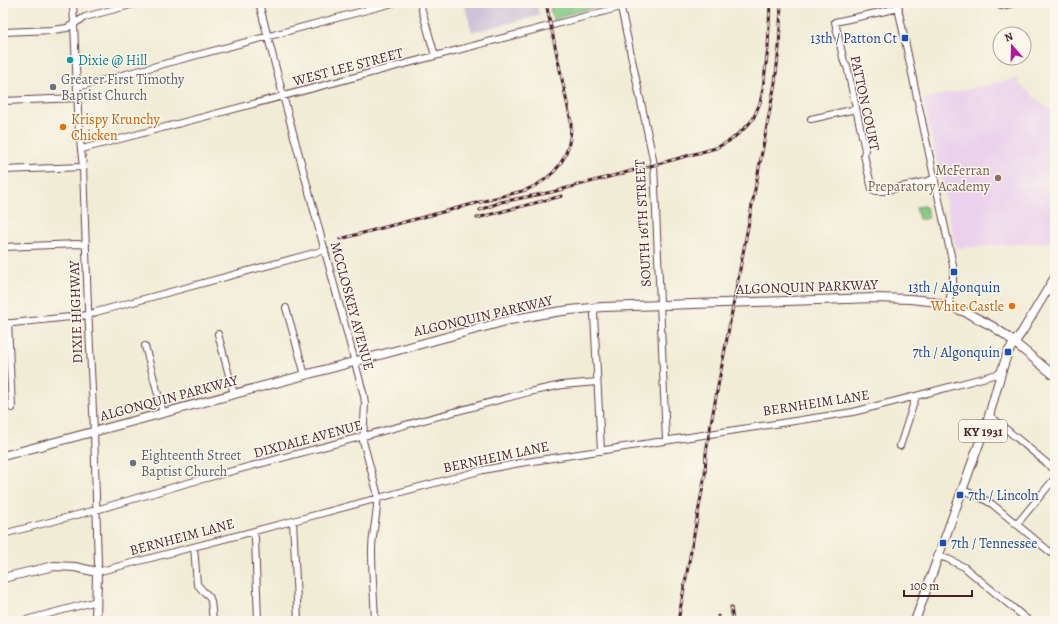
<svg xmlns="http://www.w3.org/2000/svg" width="1058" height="624" font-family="Alegreya,serif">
<rect width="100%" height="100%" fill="#fbf7ec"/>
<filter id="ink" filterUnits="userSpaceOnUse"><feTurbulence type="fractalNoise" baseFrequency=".025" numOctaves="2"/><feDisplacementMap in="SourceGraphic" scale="8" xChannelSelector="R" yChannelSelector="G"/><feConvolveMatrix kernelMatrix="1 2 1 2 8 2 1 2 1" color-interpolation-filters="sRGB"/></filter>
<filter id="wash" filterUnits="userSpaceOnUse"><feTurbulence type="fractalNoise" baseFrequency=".012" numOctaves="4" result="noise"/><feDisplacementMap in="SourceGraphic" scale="16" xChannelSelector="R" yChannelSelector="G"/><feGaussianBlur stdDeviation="0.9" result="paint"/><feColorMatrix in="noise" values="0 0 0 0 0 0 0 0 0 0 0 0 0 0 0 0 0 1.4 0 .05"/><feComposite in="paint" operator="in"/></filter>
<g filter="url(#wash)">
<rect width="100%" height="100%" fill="#f1ecd5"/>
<path fill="#ead1ec" d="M1018,78L1019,84L1055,114V242L956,248L923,99Z"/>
<path fill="#cabfd6" d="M464,3H537L539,16L472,32Z"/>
<path fill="#83ca86" stroke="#667458" d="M549,3H613L569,14L553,20Z
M924,206L925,207H926L929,218L925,219H919L916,207Z"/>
</g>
<g filter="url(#ink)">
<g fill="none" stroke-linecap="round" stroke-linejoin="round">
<defs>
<path id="minor" d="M73,3L79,132L83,167L88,307L94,431L98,564L97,572L293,521L483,470L520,463L853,412L916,396L1001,373
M259,3L285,103L364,396L365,404L363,441L377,492C379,512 372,530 372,550C372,574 374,597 375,621
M420,3L435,56
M620,3L652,154L654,165L666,440
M897,3L918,102L953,265V284L948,306
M996,3L1001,6L1015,3
M899,8L835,22L844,62L847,66L865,150L864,155L872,189L876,191H883L928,181L935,178
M3,32L53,30L67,28L85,17L138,3
M77,87L393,3
M3,101L78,98
M811,119L856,109
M82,149L621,7
M3,170L83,167
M3,247L78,244L86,245
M286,308L305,375
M595,308L594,314L601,451
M8,323L12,408
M3,324L89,315L96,312L325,250
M218,334L234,394
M145,346L163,413
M989,416L994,419L1055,470
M900,446L916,396
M962,490L978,496L992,504L1055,556
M293,521L298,621
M1017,524L1055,478
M253,532L255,538L258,621
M3,534L96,510L184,484L529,392L562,385L597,382
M194,547L197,584L203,591L209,596L211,601L213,621
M938,556L948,559L964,567L1029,621
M22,621L97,601"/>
<path id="major" d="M3,456L510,320L542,314L570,310L603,307L875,298L910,299L929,301L948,306L965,312L992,326L1004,334L1055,376
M3,578L54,566L75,567L97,572L96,621
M915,621L989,416L1001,373L1008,352L1014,343L1022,332L1055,277"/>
</defs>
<use href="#minor" stroke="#633e44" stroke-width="8"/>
<use href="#major" stroke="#633e44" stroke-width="10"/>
<use href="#minor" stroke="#fff" stroke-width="6"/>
<use href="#major" stroke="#fff" stroke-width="8"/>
<defs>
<path id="rail" d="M480,210L501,202L552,192L654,165L716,148L731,140L747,126L753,119L760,103L763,88L768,48L770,3
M477,218L562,196
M340,239L526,190C556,178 572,155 571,122L546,3
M731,607L733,621
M678,621L705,475L706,453L709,434L775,83L779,48L781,3
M718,621V616"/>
</defs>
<use href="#rail" stroke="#4a1f2b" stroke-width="3"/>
<use href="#rail" stroke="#fbf7ec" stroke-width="1.5" stroke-dasharray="4.5" stroke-linecap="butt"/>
</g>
</g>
<g fill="#1a4fb4" stroke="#fbf7ec" stroke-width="1.5">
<rect x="901" y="34" width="8" height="8" rx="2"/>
<rect x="950" y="268" width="8" height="8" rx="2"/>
<rect x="1004" y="348" width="8" height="8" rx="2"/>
<rect x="956" y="491" width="8" height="8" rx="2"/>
<rect x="939" y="539" width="8" height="8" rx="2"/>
</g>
<circle fill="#0f9aa8" stroke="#fbf7ec" stroke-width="1.5" cx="70" cy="60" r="4"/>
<g fill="#6b7280" stroke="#fbf7ec" stroke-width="1.5">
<circle cx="53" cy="87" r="4"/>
<circle cx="133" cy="463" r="4"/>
</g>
<g fill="#e8710a" stroke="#fbf7ec" stroke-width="1.5">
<circle cx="63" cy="127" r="4"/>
<circle cx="1012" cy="306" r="4"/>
</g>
<circle fill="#8d6e63" stroke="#fbf7ec" stroke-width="1.5" cx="998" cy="178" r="4"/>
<g text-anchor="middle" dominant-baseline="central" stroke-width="3" stroke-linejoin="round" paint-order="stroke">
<rect fill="#fbf7ec" stroke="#7f6065" stroke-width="1" x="959" y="420" width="48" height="22" rx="3"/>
<g font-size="13" font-weight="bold" fill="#4a1f2b">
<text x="983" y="431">KY 1931</text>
</g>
<g font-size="14" fill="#164399" stroke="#fbf7ec" text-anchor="end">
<text x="897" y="38">13th / Patton Ct</text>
<text x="954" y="287" text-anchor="middle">13th / Algonquin</text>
<text x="1000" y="352">7th / Algonquin</text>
<text x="968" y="495" text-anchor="start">7th / Lincoln</text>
<text x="951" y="543" text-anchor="start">7th / Tennessee</text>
</g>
<g font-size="14" fill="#0d838f" stroke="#fbf7ec" text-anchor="start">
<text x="78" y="60">Dixie @ Hill</text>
</g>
<g font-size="14" fill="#4a1f2b" stroke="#fbf7ec">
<text transform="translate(348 67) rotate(-15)">WEST LEE STREET</text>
<text transform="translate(865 103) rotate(78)">PATTON COURT</text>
<text transform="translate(643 223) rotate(-93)">SOUTH 16TH STREET</text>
<text transform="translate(807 287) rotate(-2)">ALGONQUIN PARKWAY</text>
<text transform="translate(352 306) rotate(75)">MCCLOSKEY AVENUE</text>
<text transform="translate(76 312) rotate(-92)">DIXIE HIGHWAY</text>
<text transform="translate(483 316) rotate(-13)">ALGONQUIN PARKWAY</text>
<text transform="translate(169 398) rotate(-15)">ALGONQUIN PARKWAY</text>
<text transform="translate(816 403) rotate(-9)">BERNHEIM LANE</text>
<text transform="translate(308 439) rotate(-15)">DIXDALE AVENUE</text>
<text transform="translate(496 457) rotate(-12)">BERNHEIM LANE</text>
<text transform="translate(182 537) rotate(-15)">BERNHEIM LANE</text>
</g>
<g font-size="14" fill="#5b616d" stroke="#fbf7ec" text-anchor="start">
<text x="61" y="79">Greater First Timothy<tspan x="61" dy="16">Baptist Church</tspan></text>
<text x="141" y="455">Eighteenth Street<tspan x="141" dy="16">Baptist Church</tspan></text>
</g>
<g font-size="14" fill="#c56008" stroke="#fbf7ec" text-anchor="start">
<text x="71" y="119">Krispy Krunchy<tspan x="71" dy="16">Chicken</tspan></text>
<text x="1004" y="306" text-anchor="end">White Castle</text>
</g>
<g font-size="14" fill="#785e54" stroke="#fbf7ec" text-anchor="end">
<text x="990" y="170">McFerran<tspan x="990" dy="16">Preparatory Academy</tspan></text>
</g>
</g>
<rect width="1058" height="624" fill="none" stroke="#fbf7ec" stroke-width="16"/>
<g transform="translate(1012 46) rotate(340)"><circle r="19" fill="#fbf7ec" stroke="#b4a19f"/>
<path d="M0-3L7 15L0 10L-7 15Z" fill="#b5179e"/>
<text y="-6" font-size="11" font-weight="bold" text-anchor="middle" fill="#4a1f2b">N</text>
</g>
<path d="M904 590v6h68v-6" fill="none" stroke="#4a1f2b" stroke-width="2"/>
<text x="910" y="590" font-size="12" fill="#4a1f2b" stroke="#fbf7ec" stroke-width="3" paint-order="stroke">100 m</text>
</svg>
